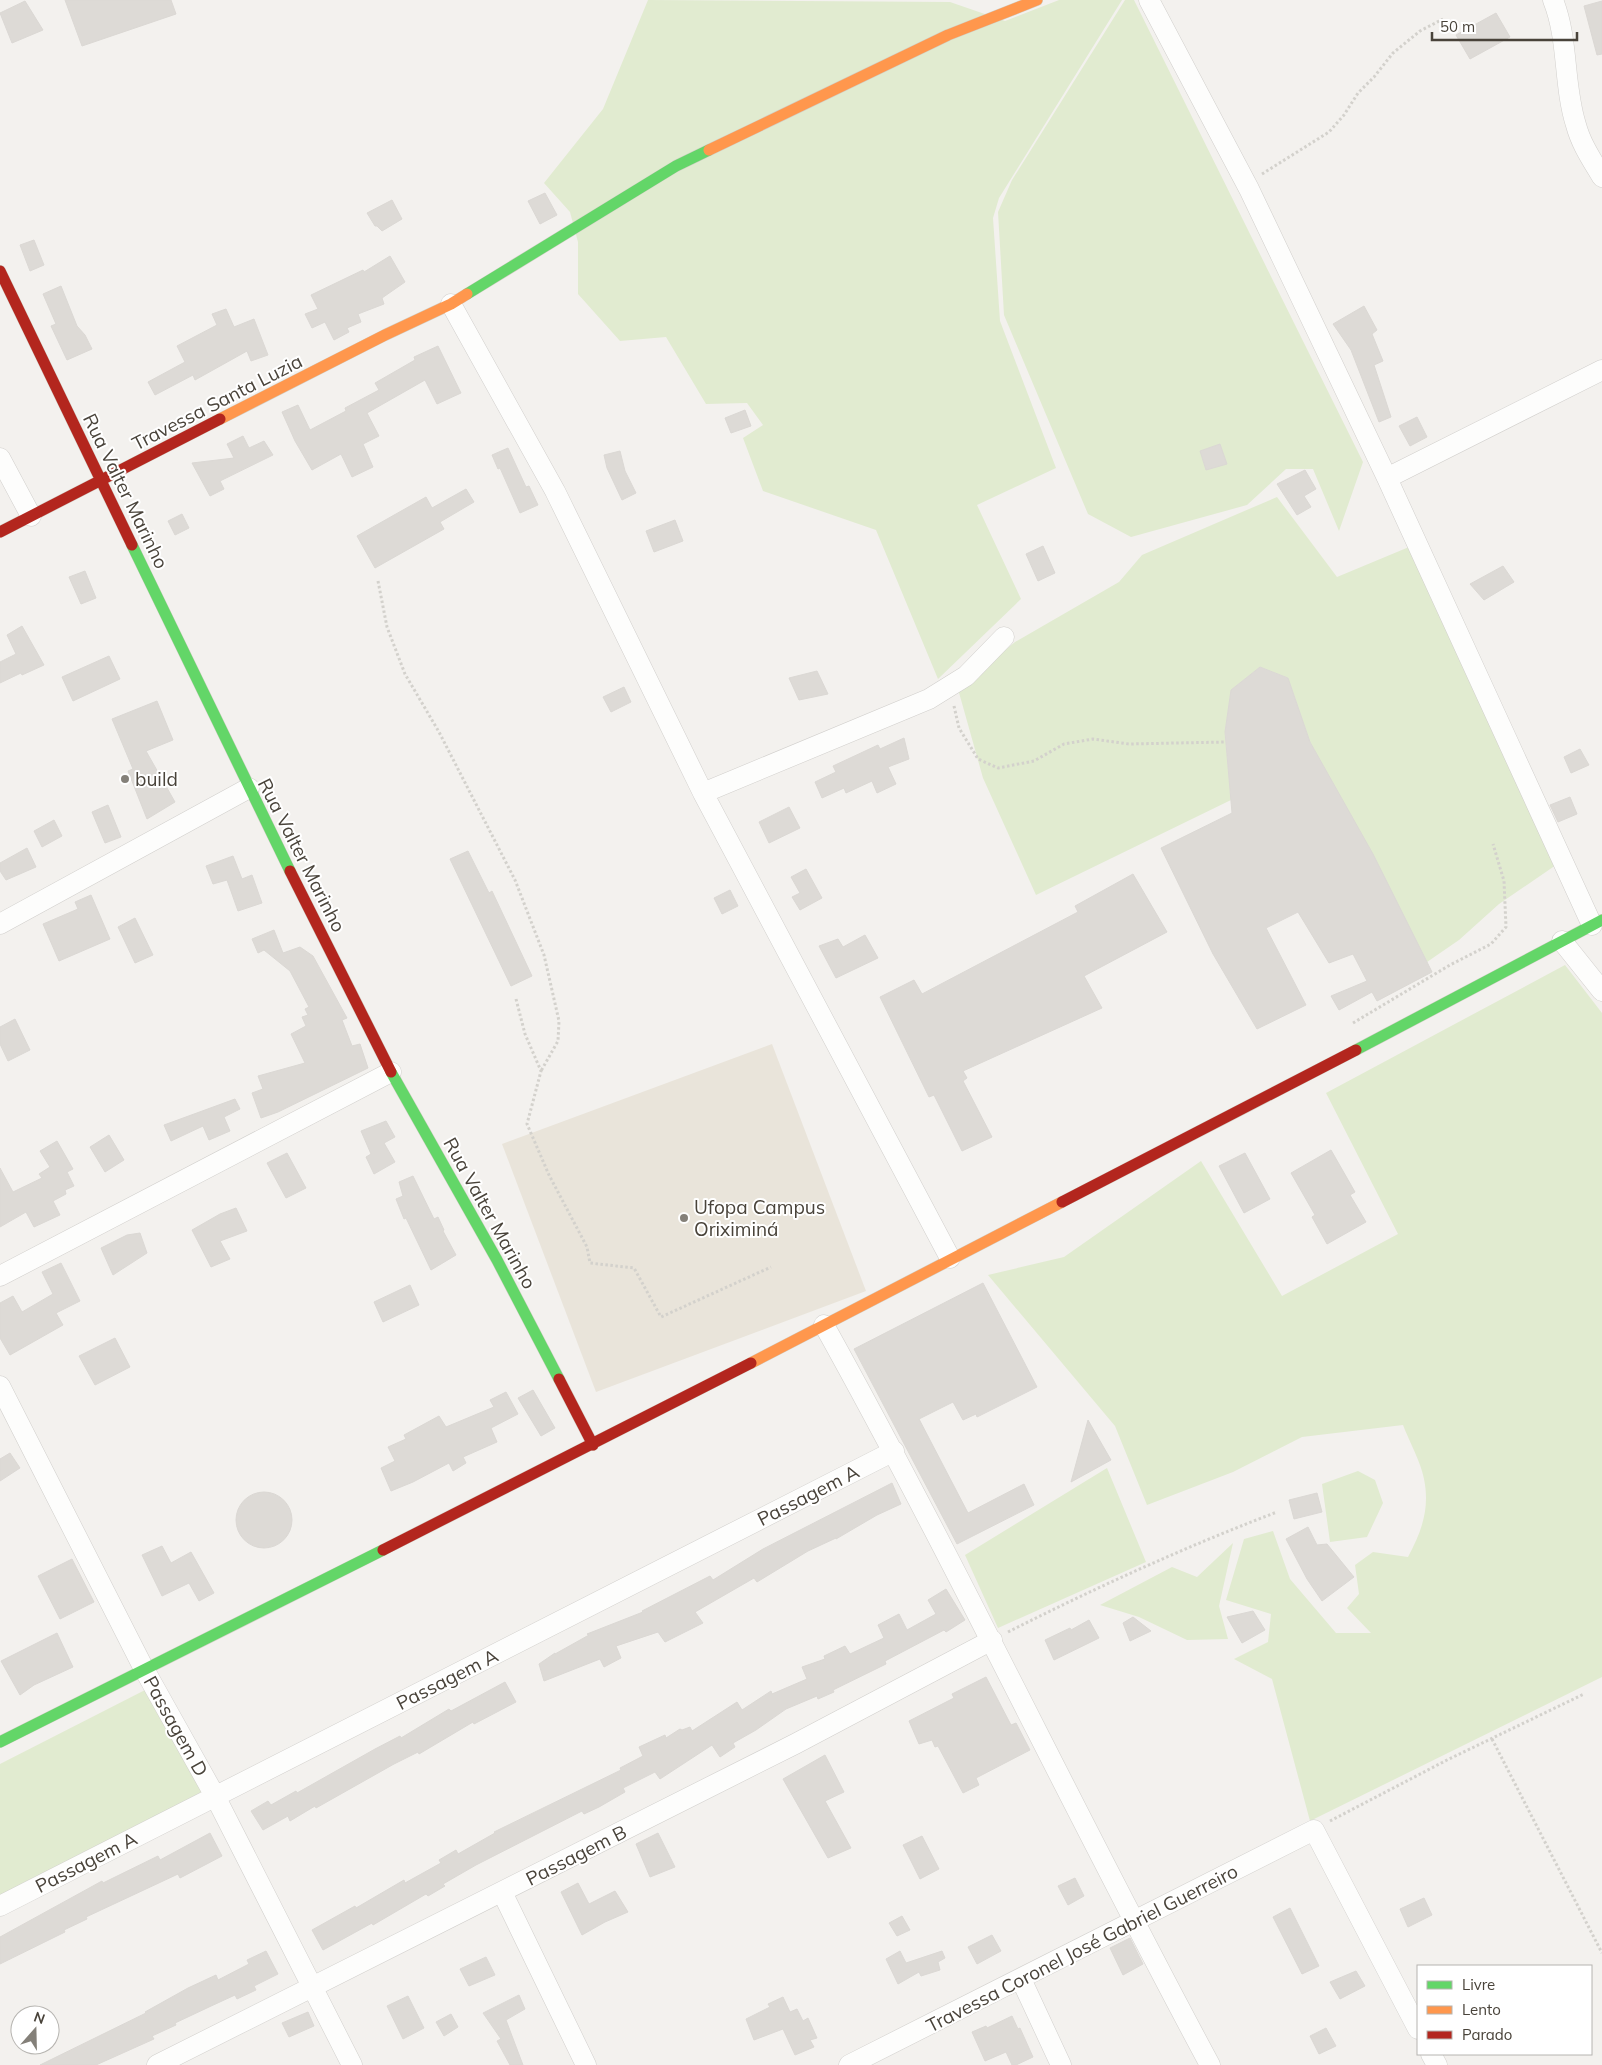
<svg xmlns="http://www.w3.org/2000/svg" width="1602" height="2065" font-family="Mulish,sans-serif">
<rect width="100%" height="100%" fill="#f3f1ee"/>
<path fill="#e9e4da" d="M772,1044L866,1291L596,1392L502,1144Z"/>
<path fill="#e1ebd0" d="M648,0L950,2L1005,21L1059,0H1122L999,198L993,218L1000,321L1056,468L977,505L1021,599L938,679L876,530L763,491L743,438L763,425L747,403L706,404L666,337L620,341L578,294V242L570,212L544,183L603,109Z
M1125,0H1134L1363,462L1339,531L1313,469H1286L1247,505L1131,537L1088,514L1004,315L998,212L1012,180Z
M1277,497L1337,577L1409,547L1556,865L1499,904L1459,940L1427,962L1310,742L1288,678L1260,667L1231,690L1225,732L1231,800L1036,895L983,778L958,689L1015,642L1119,582L1142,555Z
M1565,965L1602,1013V1677L1310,1821L1272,1679L1234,1659L1268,1642L1271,1614L1226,1600L1244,1539L1273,1531L1290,1579L1336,1633H1371L1347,1608L1359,1594L1355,1565L1373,1552L1408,1557C1422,1531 1430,1508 1424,1479C1421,1462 1409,1441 1403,1425L1302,1437L1233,1472L1147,1505L1115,1426L988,1275L1064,1257L1201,1161L1282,1296L1398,1234L1326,1093Z
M1107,1468L1146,1562L998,1628L965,1555Z
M1358,1471L1375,1480L1383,1503L1367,1537L1330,1542L1322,1484Z
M1233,1543L1219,1606L1228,1639L1187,1640L1139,1617L1100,1605L1172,1567L1197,1577Z
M147,1689L202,1793L0,1895V1764Z"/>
<path fill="#dddad6" stroke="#dbd8d4" d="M65,0H171L176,14L82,46Z
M25,1L43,30L12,43L0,13Z
M1602,1V54L1597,55L1584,6Z
M1496,13L1510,37L1470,59L1456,35Z
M545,193L557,215L540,224L528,201Z
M392,200L402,219L382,231L377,226H375L367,213Z
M34,240L44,265L30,271L20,245Z
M390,256L405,282L382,298L384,304L358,314L361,322L347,328L349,332L334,340L325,322L312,328L305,314L318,309L311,295L363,270L364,272Z
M61,286L77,326L85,335L92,349L67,360L51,326L56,324L43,294Z
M1364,306L1377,330L1372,334L1383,361L1374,365L1391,417L1379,422L1351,350L1333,324Z
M226,309L234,327L254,319L268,355L251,361L247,351L195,380L193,375L155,395L148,382L185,362L177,346L217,325L212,314Z
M438,346L461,393L437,404L425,380L367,413L379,436L363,444L373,467L352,477L341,454L312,470L295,441L282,412L298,405L310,430L346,411L345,408L379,390L375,383L415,360L414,357Z
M745,410L751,426L731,433L725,418Z
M1417,417L1427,437L1410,446L1399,426Z
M243,436L249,448L264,441L273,455L220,481L224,489L210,496L192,463L234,458L227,444Z
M1220,444L1227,464L1206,470L1200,451Z
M508,448L526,487L529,486L538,505L520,513L500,468L498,469L492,455Z
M620,451L625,471L636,493L622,500L607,468L604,455Z
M1305,470L1316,489L1304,496L1311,507L1297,515L1277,484Z
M466,489L474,502L440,522L444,529L375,568L357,536L426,497L432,508Z
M182,514L189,528L175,535L168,521Z
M675,520L683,541L654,552L646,531Z
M1043,546L1055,573L1038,581L1026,554Z
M1503,566L1514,582L1484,600L1470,584Z
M85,571L96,598L81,604L69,577Z
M22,626L44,665L22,675L21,673L0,683V662L16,654L7,635Z
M109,656L120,679L73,701L62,677Z
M1260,667L1288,678L1310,742L1373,854L1432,972L1377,1001L1372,992L1339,1010L1331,996L1367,981L1353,954L1329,963L1298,912L1266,928L1306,1005L1257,1029L1213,954L1161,848L1232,813L1225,732L1231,690Z
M817,671L828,694L799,700L789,678Z
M624,687L631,702L611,712L603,697Z
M157,701L173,740L146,751L175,802L147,819L128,771L133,769L112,719Z
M904,738L909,759L888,767L896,784L877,793L872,781L846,793L844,788L822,798L815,782L836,772L833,766L878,745L880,749Z
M1580,749L1589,765L1571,773L1564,757Z
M1570,797L1577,814L1558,822L1550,805Z
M108,805L121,837L105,843L92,812Z
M789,807L800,828L769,843L759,822Z
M54,820L62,836L42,847L34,831Z
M27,848L36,867L6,880L0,871V863Z
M468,851L489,893L492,891L532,976L511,986L450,859Z
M233,856L242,879L252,875L262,903L238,911L227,880L213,884L206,866Z
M806,869L822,898L800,910L792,897L800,893L791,877Z
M1133,874L1167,932L1084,976L1102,1008L963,1071L967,1078L963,1081L992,1137L962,1151L934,1095L929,1097L880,997L914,980L922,994L1078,912L1075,906Z
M730,890L738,906L722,914L714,898Z
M91,895L110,939L59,961L43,924L78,909L75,902Z
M135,918L153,955L135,963L118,927Z
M274,930L283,953L300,947L313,956L347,1018L342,1020L352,1046L360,1044L368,1068L278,1112L261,1118L252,1093L263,1089L258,1076L305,1063L291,1034L306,1026L302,1017L308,1015L305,1009L309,1007L290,971L264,950L258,953L252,939Z
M865,935L878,958L836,978L819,946L838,939L843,947Z
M15,1019L30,1050L8,1061L0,1044V1027Z
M235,1099L240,1109L224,1117L230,1131L209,1140L203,1126L171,1141L164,1125Z
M386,1121L395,1137L384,1143L395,1162L374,1174L366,1157L371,1154L361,1131Z
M109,1135L124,1160L105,1172L90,1147Z
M57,1141L73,1169L67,1172L74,1186L65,1190L66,1194L53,1201L60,1215L34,1227L26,1212L0,1227V1168L13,1192L42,1178L39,1174L50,1167L40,1151Z
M1331,1150L1355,1192L1350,1195L1366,1222L1327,1244L1312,1217L1315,1215L1291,1173Z
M287,1153L306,1188L286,1198L267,1163Z
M1245,1153L1270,1199L1244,1213L1219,1166Z
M413,1176L434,1219L438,1217L444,1230L443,1231L456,1255L431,1270L406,1218L404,1219L396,1199L403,1196L399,1182Z
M236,1208L247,1231L220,1241L230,1259L211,1267L192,1230L220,1214Z
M140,1233L147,1253L113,1275L101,1248L127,1235Z
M61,1263L80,1301L56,1313L63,1325L10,1355L0,1338V1303L13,1296L22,1312L53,1294L42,1272Z
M983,1283L1037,1387L977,1417L976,1414L963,1420L953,1402L919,1419L968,1513L1024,1484L1034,1505L957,1544L854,1349Z
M410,1285L419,1305L383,1322L374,1302Z
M115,1338L130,1367L95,1385L79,1356Z
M533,1390L555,1428L541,1436L518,1398Z
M506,1392L518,1414L491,1428L497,1442L463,1457L466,1463L453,1471L449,1463L413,1482L391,1491L381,1468L395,1461L388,1447L406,1439L404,1435L439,1416L446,1427L494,1407L490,1400Z
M1088,1420L1111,1460L1071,1482Z
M10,1453L20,1468L0,1481V1459Z
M892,1483L901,1504L877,1515L836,1539V1538L808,1551L757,1582L754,1578L695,1612L703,1623L665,1642L658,1632L616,1646L621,1658L604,1667L600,1659L544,1681L539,1664L555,1653V1654L589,1635L587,1634L643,1612L642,1611L710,1576L713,1580L763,1549Z
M236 1520a28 28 0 1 1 56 0a28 28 0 1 1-56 0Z
M1317,1493L1322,1512L1294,1519L1289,1500Z
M1308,1527L1317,1545L1327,1544L1354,1577L1322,1601L1307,1579L1286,1539Z
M162,1546L171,1563L191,1552L214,1593L199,1601L189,1583L162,1596L142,1555Z
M72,1559L94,1602L60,1619L38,1576Z
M946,1589L965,1620L946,1632L944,1630L885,1661L886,1664L833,1690L834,1692L818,1699L817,1696L786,1709L756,1730L733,1743L735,1747L720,1757L712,1745L660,1779L655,1772L623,1788L625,1792L599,1807L584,1814L582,1811L476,1865L443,1884L445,1886L428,1896L426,1894L373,1925L372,1923L323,1950L312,1930L355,1906L356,1908L404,1880L405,1883L441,1863L439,1860L456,1850L458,1854L495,1833L494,1832L621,1770L620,1768L643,1756L639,1747L665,1735L666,1738L680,1729L682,1730L690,1727L692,1731L737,1702L742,1710L771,1691L772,1694L807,1679L802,1667L825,1659L824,1656L845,1646L850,1654L884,1638L878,1625L899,1614L907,1630L936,1614L928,1600Z
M1253,1611L1265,1630L1242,1643L1227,1617Z
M1133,1617L1151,1631L1130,1641L1123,1623Z
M1089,1620L1099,1638L1054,1660L1045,1640L1070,1628L1071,1630Z
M57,1633L73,1667L34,1685L20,1695L1,1661Z
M986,1677L1011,1725L1016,1723L1030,1750L976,1778L979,1785L963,1793L938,1746L935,1747L932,1740L919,1744L909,1721L954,1698L952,1694Z
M505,1682L516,1702L474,1724L473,1722L419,1754L418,1752L394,1764L316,1808L315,1806L290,1821L288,1816L263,1830L251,1811L268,1801L271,1805L296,1791L297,1793L375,1749L400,1736L401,1738L449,1709L451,1711Z
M825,1755L844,1792L825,1801L851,1848L828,1858L783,1779Z
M210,1833L222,1856L180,1878L178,1874L86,1917L87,1919L64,1930L65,1932L0,1964V1937L102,1881L103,1883L158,1856L160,1860Z
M658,1833L675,1867L650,1877L636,1844Z
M922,1836L939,1869L920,1879L903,1845Z
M1075,1878L1084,1896L1068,1905L1058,1886Z
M578,1883L589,1904L615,1891L628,1912L605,1922L582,1935L561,1892Z
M1424,1898L1432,1915L1408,1927L1400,1909Z
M1290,1908L1319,1966L1302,1974L1273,1917Z
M902,1916L910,1930L897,1936L889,1923Z
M992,1935L1001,1951L977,1964L968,1947Z
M1130,1938L1143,1964L1123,1975L1110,1948Z
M266,1951L278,1974L254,1986L256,1990L237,1999L235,1995L209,2007L175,2023L176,2025L152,2036L154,2039L96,2065H40L146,2013L145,2012L188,1988L216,1975L218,1980L249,1964L247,1960Z
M900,1951L906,1963L942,1951L945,1958L938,1962L940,1970L921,1976L919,1972L898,1984L886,1959Z
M486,1957L495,1975L469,1986L460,1969Z
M1356,1971L1365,1986L1340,1999L1330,1982Z
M519,1995L525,2009L506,2020L523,2065H510L497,2041L501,2039L483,2013Z
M408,1996L424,2028L403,2039L387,2006Z
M783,1997L790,2012L797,2009L803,2021L808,2018L817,2038L810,2040L814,2047L795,2055L783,2029L754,2040L746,2019L770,2007L768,2004Z
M308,2012L314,2026L289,2037L282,2023Z
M451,2014L458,2027L444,2036L436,2022Z
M1012,2016L1018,2029L1020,2028L1033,2057L1016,2065H1012L1006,2052L985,2061L972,2032L986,2026L987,2028Z
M1326,2028L1336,2046L1319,2054L1310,2036Z"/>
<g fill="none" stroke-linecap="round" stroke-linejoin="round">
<defs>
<path id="street" d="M1149,0L1249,189L1387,478L1592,925
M1553,0C1569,40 1563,84 1576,125C1581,144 1592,160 1602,177
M451,304L555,491L703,793L950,1258
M0,458L31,516
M1387,478L1602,370
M703,793L929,699L966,676L1004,637
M0,924L249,788
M1562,941L1602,991
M0,1276L391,1072
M824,1325C959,1568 1078,1820 1210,2065
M0,1386L144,1669L215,1796L352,2065
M502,1892L586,2065
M0,1906L894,1451
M1021,1979L1061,2065
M1431,2054L1437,2065
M157,2065L795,1744L992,1640
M849,2065L1314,1830L1418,2029"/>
<path id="fast" d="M467,294L676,166L709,150
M132,545L290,871
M1356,1050L1602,920
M391,1072L497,1260L559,1379
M0,1742L383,1550"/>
<path id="slow" d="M709,150L948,35L1037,0
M220,419L385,335L451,304L467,294
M751,1363L1062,1202"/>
<path id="jam" d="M0,271L132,545
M0,532L220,419
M290,871L391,1072
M1062,1202L1356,1050
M559,1379L593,1445
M383,1550L751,1363"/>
</defs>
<use href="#street" stroke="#d1cfcc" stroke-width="21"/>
<use href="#fast" stroke="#d1cec5" stroke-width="12"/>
<use href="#slow" stroke="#d1cec5" stroke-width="12"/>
<use href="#jam" stroke="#d1cec5" stroke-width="12"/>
<path stroke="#d3d1cc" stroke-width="3" stroke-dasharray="2.5 2.5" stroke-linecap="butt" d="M1262,174L1329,132L1344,115L1358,93L1374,77L1393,53L1420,31L1443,19
M378,581L387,627L405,674L439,732L515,880L544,955L559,1021L558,1041L541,1071
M954,706L959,728L978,759L998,768L1034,761L1064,744L1093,739L1129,744L1225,742
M516,999L525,1034L541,1071L527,1124L549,1175L587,1247L590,1263L634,1268L661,1317L771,1267
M1353,1023L1450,965L1491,944L1506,927L1504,881L1493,844
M1008,1632C1095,1588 1185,1547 1277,1512
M1492,1739L1602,1953
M1330,1821L1447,1760L1584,1694"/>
<use href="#street" stroke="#fdfdfc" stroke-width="20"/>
<use href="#fast" stroke="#63d668" stroke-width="11"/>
<use href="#slow" stroke="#ff974d" stroke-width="11"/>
<use href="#jam" stroke="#b3261e" stroke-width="11"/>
</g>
<g fill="#848079" stroke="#fff" stroke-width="2">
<circle cx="125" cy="779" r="5"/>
<circle cx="684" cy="1218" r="5"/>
</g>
<g text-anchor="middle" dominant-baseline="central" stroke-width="4" stroke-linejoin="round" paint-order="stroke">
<g font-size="19" fill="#49433a" stroke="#fff">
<text transform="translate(217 402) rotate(-27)">Travessa Santa Luzia</text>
<text transform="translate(126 491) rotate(64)">Rua Valter Marinho</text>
<text transform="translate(302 855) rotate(63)">Rua Valter Marinho</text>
<text transform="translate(490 1213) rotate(61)">Rua Valter Marinho</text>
<text transform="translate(808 1495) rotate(-27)">Passagem A</text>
<text transform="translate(447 1679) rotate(-27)">Passagem A</text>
<text transform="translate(176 1726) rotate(61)">Passagem D</text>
<text transform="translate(576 1855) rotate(-27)">Passagem B</text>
<text transform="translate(86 1862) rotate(-27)">Passagem A</text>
<text transform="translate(1082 1948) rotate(-27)">Travessa Coronel José Gabriel Guerreiro</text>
</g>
<g font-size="19" fill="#49433a" stroke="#fff" text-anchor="start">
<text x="135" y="779">build</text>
<text x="694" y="1207">Ufopa Campus<tspan x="694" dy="22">Oriximiná</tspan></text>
</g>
</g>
<rect x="1417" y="1965" width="175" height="90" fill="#ffffff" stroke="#b6b4b0"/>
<rect x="1427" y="1981" width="25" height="8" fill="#63d668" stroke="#b6b4b0"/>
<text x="1462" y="1990" font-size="15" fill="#49433a">Livre</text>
<rect x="1427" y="2006" width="25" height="8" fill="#ff974d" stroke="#b6b4b0"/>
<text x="1462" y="2015" font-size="15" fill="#49433a">Lento</text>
<rect x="1427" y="2031" width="25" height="8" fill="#b3261e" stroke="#b6b4b0"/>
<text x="1462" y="2040" font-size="15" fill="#49433a">Parado</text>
<g transform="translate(35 2030) rotate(20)"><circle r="24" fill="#ffffff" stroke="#b6b4b0"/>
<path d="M0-4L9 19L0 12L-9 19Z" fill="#848079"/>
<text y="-8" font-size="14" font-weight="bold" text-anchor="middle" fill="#49433a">N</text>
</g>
<path d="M1432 32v8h145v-8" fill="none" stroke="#49433a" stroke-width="2.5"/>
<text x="1440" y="32" font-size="15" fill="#49433a" stroke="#ffffff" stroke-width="4" paint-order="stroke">50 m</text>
</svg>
